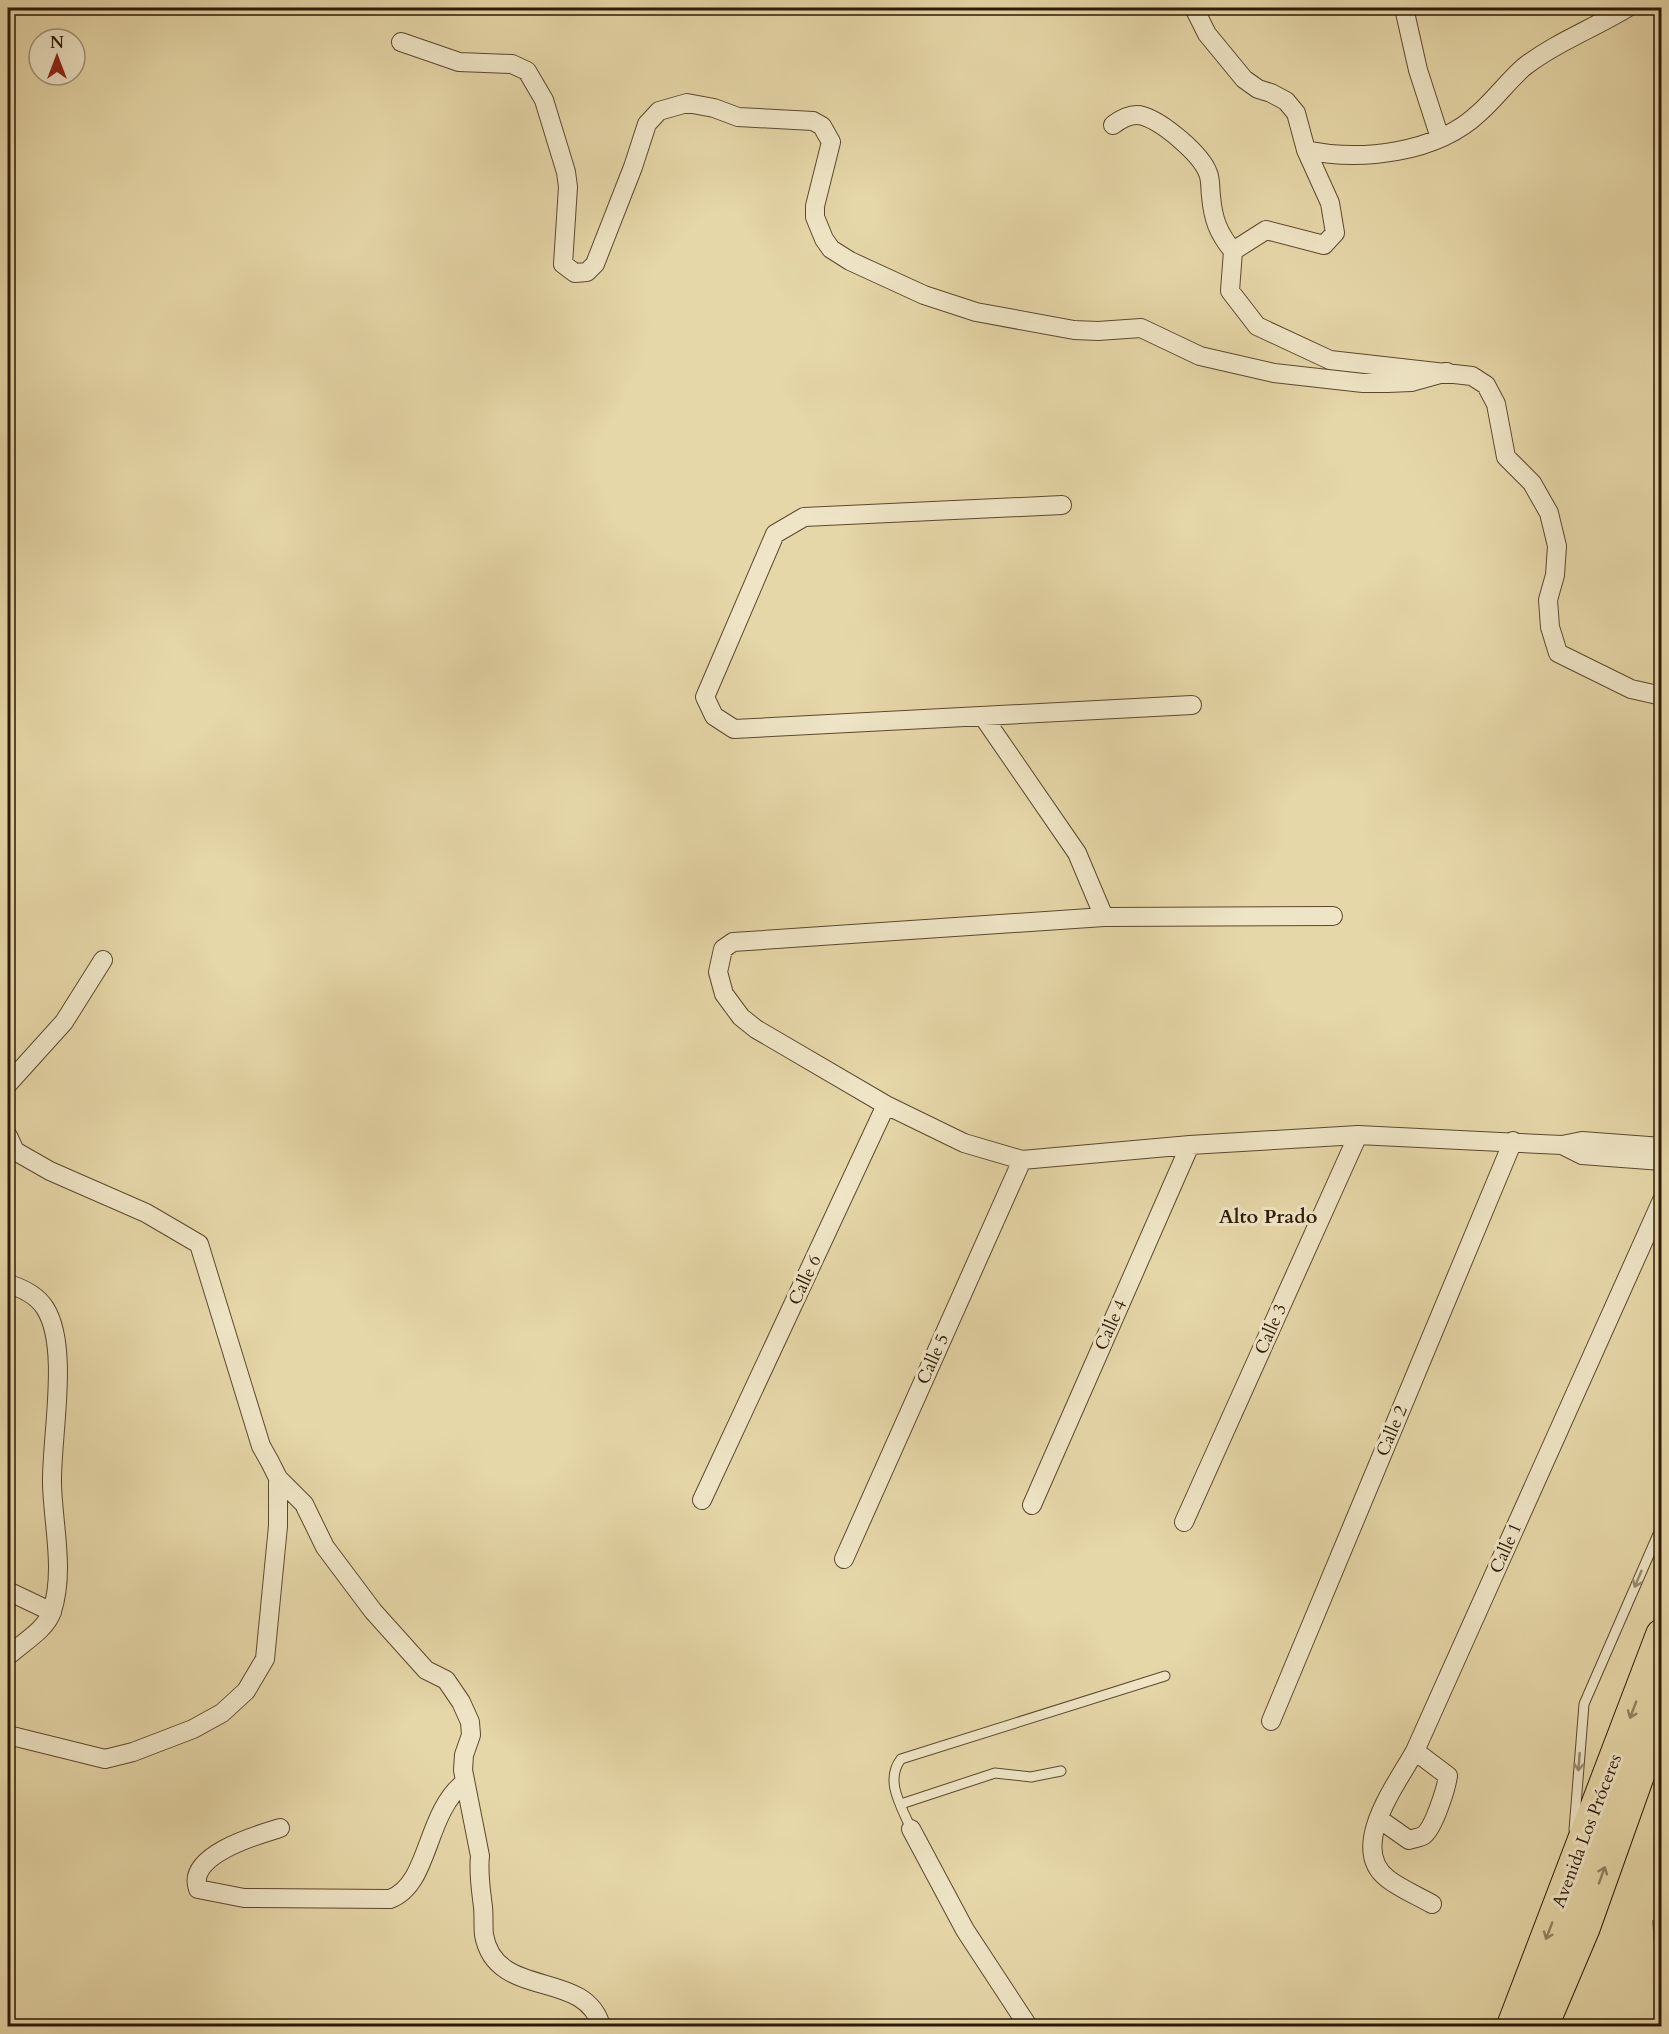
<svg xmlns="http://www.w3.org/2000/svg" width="1669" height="2034" font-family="Cardo,serif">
<rect width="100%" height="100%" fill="#e6d7a8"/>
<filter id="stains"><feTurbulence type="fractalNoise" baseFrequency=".00333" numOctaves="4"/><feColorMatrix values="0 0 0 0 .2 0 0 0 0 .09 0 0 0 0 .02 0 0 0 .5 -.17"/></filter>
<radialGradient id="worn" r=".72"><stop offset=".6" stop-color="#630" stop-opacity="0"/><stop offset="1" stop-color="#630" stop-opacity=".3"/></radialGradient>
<path fill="#c7b78c" stroke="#7a6849" stroke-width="1.5" d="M1653,1921H1661V1992L1658,1990Z"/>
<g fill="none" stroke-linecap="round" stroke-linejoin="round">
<defs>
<path id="lane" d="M901,1804L995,1773L1031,1777L1061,1771
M911,1829C902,1807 884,1781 901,1759L1165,1676
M1574,1830L1584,1704L1662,1525"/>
<path id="street" d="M1194,8L1207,34L1244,79L1258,89L1271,93L1286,101L1296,113L1306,150L1330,203L1335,233L1324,245L1266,230L1233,251L1230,291L1257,326L1330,360L1472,376L1486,385L1496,404L1506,457L1532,483L1549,513L1557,546L1555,575L1548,600L1550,627L1558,653L1631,689L1662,696
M1404,8L1418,70L1440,138
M401,42L459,62L512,64L527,71L544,100L566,172L568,187L563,264L575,273L587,272L595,264L633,167L647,124L659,111L687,103L714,108L738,117L813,121L822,126L831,142L815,206V217L824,239L831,249L850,261L924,295L976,312L1074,330L1098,331L1141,328L1200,356L1274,373L1363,383H1388L1411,382L1447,372
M1113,125C1121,119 1133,113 1143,116C1163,122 1201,154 1208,173C1211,180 1210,190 1211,196C1213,219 1218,233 1233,251
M1306,150C1361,162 1437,153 1479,113C1495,99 1508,81 1524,67C1555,43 1594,28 1627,8
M1062,505L804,517L775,534L705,697L714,716L734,729L1192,705
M984,718L1077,853L1104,917L733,942L723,949L718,972L724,994L741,1017L756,1029L886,1105L964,1143L1022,1160L1190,1145L1358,1135L1562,1145L1582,1141L1662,1147
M1104,917L1333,916
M8,1084L64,1022L103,960
M8,1136L15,1151L50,1171L146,1213L199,1244L261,1446L270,1462L278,1478L304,1504L325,1547L373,1611L426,1670L446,1680L461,1702L470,1722L471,1735L464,1755L463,1770L480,1856C478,1873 481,1890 483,1907C484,1916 483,1926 484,1935C496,2001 585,1968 601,2026
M1562,1145L1582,1155L1662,1161
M8,1284C22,1288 36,1294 45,1308C70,1347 51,1437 52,1484C53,1525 65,1571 52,1611C47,1629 22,1643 8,1656
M702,1500L886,1105
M1032,1505L1190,1145
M1184,1522L1358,1135
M844,1559L1022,1160
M8,1591L52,1612
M1271,1721L1513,1141
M8,1735L105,1759L133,1752L193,1729L222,1713L246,1691L265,1659L278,1526V1478
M1415,1751C1397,1784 1347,1848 1388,1879C1401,1889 1418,1896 1432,1904
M1379,1819L1409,1840C1414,1838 1420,1838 1424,1835C1434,1827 1446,1789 1448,1776L1415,1751L1662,1200
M280,1828C257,1835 186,1855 198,1889L244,1898L390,1899C430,1885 425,1812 465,1782
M911,1829L965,1930L1028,2026"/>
<path id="highway" d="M1513,2026L1662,1635
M1542,2026L1584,1927L1662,1708"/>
</defs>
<use href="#lane" stroke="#5b492e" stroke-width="11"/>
<use href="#street" stroke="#5b492e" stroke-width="20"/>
<use href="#highway" stroke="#2d1a06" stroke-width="34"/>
<use href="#lane" stroke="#efe5c6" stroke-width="9"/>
<use href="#street" stroke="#efe5c6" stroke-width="18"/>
<use href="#highway" stroke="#e6d7a8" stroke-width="32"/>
</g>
<defs><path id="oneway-shaft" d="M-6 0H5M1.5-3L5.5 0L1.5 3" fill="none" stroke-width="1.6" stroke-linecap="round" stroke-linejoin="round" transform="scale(1.5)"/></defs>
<g stroke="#988a70">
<use href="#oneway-shaft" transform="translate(1638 1579) rotate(113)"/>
<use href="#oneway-shaft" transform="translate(1579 1762) rotate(94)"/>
</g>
<g stroke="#93825f">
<use href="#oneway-shaft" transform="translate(1633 1710) rotate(111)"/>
<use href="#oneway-shaft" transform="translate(1602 1875) rotate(-70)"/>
<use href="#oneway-shaft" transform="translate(1549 1931) rotate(111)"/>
</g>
<g text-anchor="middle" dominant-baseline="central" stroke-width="6" stroke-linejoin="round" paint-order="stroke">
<g font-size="18" fill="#2d1a06" stroke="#efe5c6">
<text transform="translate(805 1280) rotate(-65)">Calle 6</text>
<text transform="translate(1111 1325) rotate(-66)">Calle 4</text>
<text transform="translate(1271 1329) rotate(-66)">Calle 3</text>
<text transform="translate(933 1359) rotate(-66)">Calle 5</text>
<text transform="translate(1392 1431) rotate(-67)">Calle 2</text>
<text transform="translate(1506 1548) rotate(-66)">Calle 1</text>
<text transform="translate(1587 1831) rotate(-69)">Avenida Los Próceres</text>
</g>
<g font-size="20" font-weight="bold" fill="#2d1a06" stroke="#efe5c6">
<text x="1268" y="1216">Alto Prado</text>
</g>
</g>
<rect width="1669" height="2034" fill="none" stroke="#e6d7a8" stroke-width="30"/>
<rect x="9" y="9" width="1651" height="2016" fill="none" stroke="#2d1a06" stroke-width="3"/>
<rect x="15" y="15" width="1639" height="2004" fill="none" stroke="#2d1a06" stroke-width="1.5"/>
<g transform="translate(57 57)"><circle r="28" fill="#efe5c6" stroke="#a19479" stroke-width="1.5"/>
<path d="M0-4.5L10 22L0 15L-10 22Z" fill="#8f2418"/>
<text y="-9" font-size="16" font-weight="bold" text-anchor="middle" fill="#2d1a06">N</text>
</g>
<rect width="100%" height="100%" filter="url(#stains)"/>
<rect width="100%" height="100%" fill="url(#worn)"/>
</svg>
